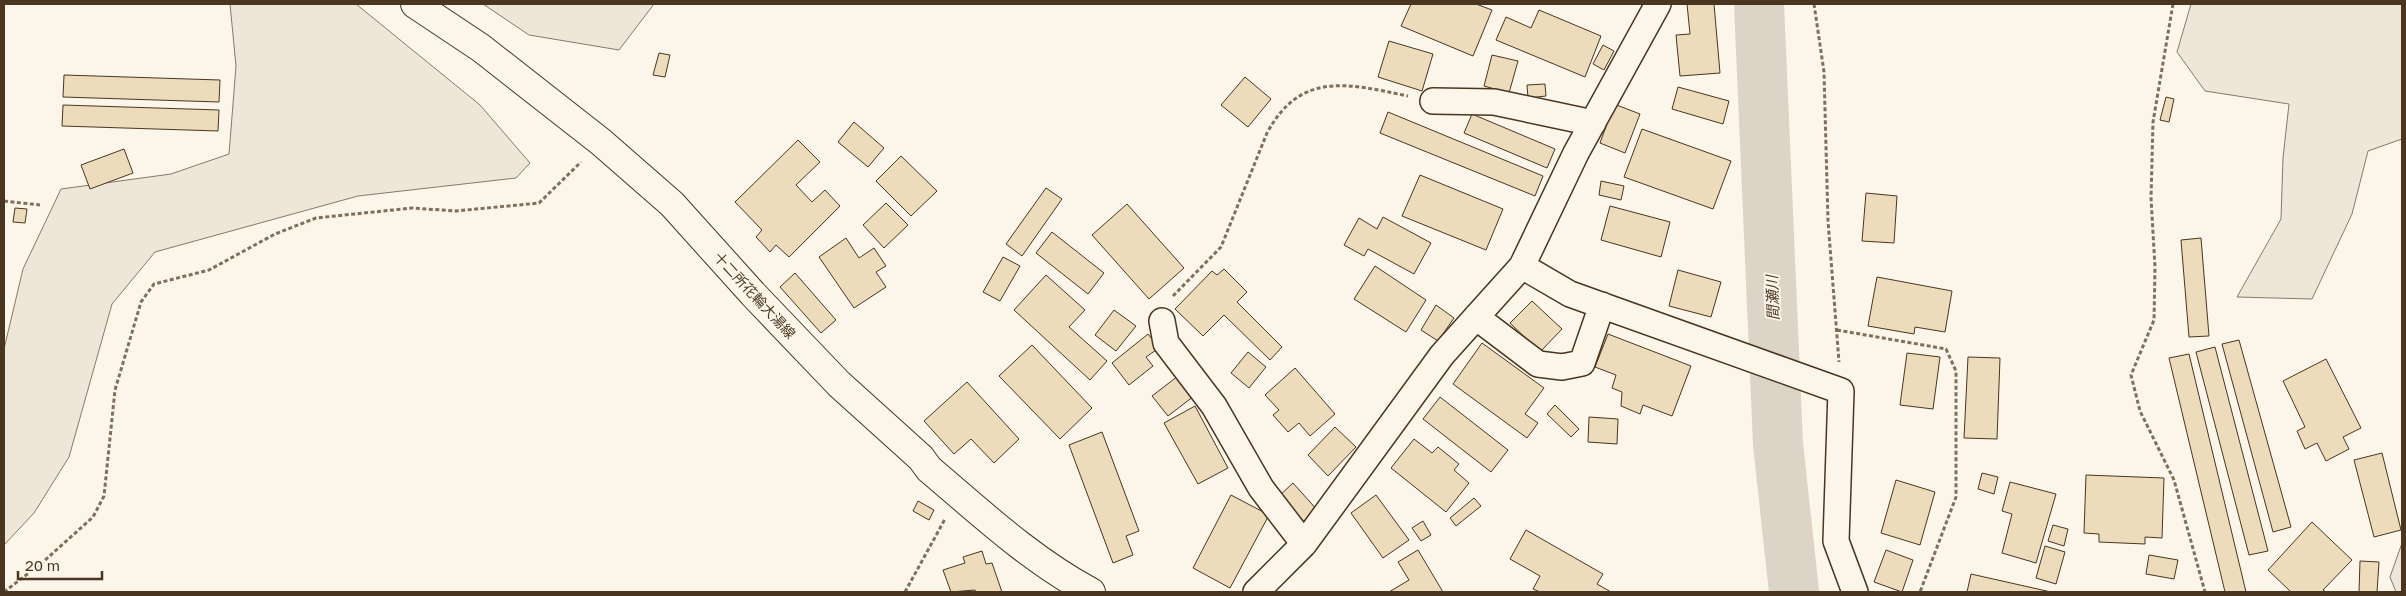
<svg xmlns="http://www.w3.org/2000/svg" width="2406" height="596" font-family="'Golos Text','Noto Sans JP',sans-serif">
<rect width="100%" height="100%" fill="#fbf6e9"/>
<path fill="#ede6d9" stroke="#887966" d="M230,4H356L480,105L530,163L516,178L358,196L155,252L112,304L69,457L34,513L4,545V349L23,269L61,189L171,174L229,154L236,66Z
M483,4H654L619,50L529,35Z
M2191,4H2402V139L2368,151L2352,214L2312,299L2237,297L2281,219L2283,158L2289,104L2205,91L2177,52Z
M2402,543V592H2396L2390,577Z"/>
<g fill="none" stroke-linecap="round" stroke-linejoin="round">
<path stroke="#dcd4c6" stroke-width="50" d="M1759,4L1778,444L1794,592"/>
</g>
<path fill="#ecdcbc" stroke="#4a3520" d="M1411,4H1476L1492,10L1473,56L1401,26Z
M1687,4H1714L1720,73L1680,76L1676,35L1690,34Z
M1539,10L1601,36L1585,77L1496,40L1506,17L1531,28Z
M1389,41L1433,54L1422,91L1378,77Z
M1603,45L1614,51L1604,70L1593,64Z
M659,53L670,55L665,77L653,75Z
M1492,55L1518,61L1509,93L1484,86Z
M64,75L220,80L219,102L63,97Z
M1245,77L1271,99L1248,127L1221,105Z
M1545,84L1546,96L1528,98L1527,85Z
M1678,87L1729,101L1723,124L1672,109Z
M2166,97L2174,99L2169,122L2160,120Z
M1614,104L1640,114L1625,153L1600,143Z
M63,105L219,110L218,131L62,126Z
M1388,112L1543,176L1535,196L1380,133Z
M1472,114L1555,149L1547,168L1464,133Z
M854,122L884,148L868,167L838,142Z
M1642,129L1731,161L1713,209L1624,177Z
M798,140L820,162L796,185L812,202L825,190L840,206L789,257L776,245L770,252L756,237L762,230L735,202Z
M124,149L133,173L90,189L81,165Z
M901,156L937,191L911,216L876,181Z
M1420,175L1503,209L1486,250L1402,216Z
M1601,181L1624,186L1621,200L1599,195Z
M1046,188L1062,199L1022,256L1006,244Z
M1866,193L1897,196L1894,243L1862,241Z
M886,203L908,225L884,248L863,225Z
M1127,204L1184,268L1149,299L1092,235Z
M1610,206L1670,222L1661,257L1601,240Z
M15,208L27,209L25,223L13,222Z
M1383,217L1431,243L1414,274L1368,249L1364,256L1344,245L1359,218L1377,229Z
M1052,232L1104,273L1088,294L1036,253Z
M846,238L859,258L874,248L886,266L876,272L886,287L854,308L819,257Z
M2201,238L2209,336L2189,337L2181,240Z
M1003,257L1020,266L1000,301L983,292Z
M1375,266L1426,300L1406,332L1354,299Z
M1224,269L1247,292L1237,302L1282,347L1270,360L1224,315L1203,336L1175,309L1212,271L1217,275Z
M1678,270L1721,282L1711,317L1669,306Z
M795,273L836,320L821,333L780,287Z
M1046,275L1085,310L1069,327L1107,361L1090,380L1014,310Z
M1877,277L1952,291L1945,332L1915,327L1914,334L1868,326Z
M1532,301L1562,329L1540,352L1510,323Z
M1436,305L1454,318L1438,341L1421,330Z
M1114,310L1136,326L1116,351L1095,335Z
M1148,334L1159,348L1146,357L1153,366L1129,385L1112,363Z
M1608,334L1691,366L1672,416L1643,405L1640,414L1621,406L1622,392L1612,388L1616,375L1595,367Z
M2239,340L2291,527L2273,532L2222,344Z
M1482,343L1544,388L1525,414L1538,423L1527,438L1453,384Z
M1032,345L1092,408L1060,439L999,376Z
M2215,347L2268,551L2249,555L2196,352Z
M1248,352L1266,367L1249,388L1231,373Z
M1907,353L1940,357L1933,409L1900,405Z
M2189,354L2246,592H2225L2169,358Z
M1968,357L2000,358L1997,439L1964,438Z
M2326,359L2361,428L2343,437L2349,449L2326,461L2317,443L2305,449L2297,431L2305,427L2283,381Z
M1295,368L1335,414L1310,436L1299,423L1288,432L1273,415L1279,410L1265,395Z
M1178,376L1194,396L1168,416L1152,396Z
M967,382L1019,439L994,463L971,439L954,454L924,421Z
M1440,397L1508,450L1491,472L1423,419Z
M1555,405L1579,429L1571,437L1547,414Z
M1195,406L1228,468L1198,484L1164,423Z
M1589,417L1618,419L1617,444L1588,442Z
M1335,427L1356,447L1328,476L1308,455Z
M1102,432L1139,531L1126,536L1133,555L1113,563L1069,445Z
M1414,439L1432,453L1438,447L1459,464L1454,470L1469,483L1446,512L1391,468Z
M2382,453L2401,530L2374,537L2354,460Z
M1982,473L1998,477L1994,494L1978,489Z
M2086,475L2164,478L2162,538L2145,537V544L2099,542V534L2084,533Z
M1896,480L1935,492L1920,545L1881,533Z
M2010,482L2056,494L2036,563L2002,553L2012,514L2002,511Z
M1293,483L1319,512L1306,524L1280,495Z
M1231,495L1269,515L1230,588L1193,568Z
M1376,495L1409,540L1383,558L1351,513Z
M1474,498L1481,506L1456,526L1450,518Z
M918,501L934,510L929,520L913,511Z
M1423,521L1431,535L1421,541L1412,528Z
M2312,522L2352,560L2323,590L2326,592H2291L2268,570Z
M2053,525L2068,529L2064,546L2048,541Z
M1526,530L1603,574L1597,584L1611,592H1540L1533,589L1540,576L1510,559Z
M2045,546L2065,552L2056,584L2036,578Z
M1418,550L1443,592H1389L1409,580L1398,562Z
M1886,550L1913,560L1902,592L1874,582Z
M982,551L986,564L992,563L1002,592H976L975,590L951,592L943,570L965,563L963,557Z
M2149,555L2178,560L2174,579L2146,574Z
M2360,561L2379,562L2377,592H2359Z
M1971,574L2051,592H1967Z"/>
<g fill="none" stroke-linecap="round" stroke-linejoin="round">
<defs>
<path id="minor" d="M1433,101L1494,102L1593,123
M1522,266L1570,294L1841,391L1836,541L1855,592
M1476,317L1538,364L1562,367L1582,363L1602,305
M1162,321L1166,343L1214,406L1261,488L1304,544
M1256,592L1304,544L1442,355L1522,266L1576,153L1658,4"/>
<path id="primary" d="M415,4L481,48L601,142L672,204L753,294L839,384L921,458L929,469C981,513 1031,560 1091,592"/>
</defs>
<use href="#minor" stroke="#4a3520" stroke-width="28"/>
<use href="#primary" stroke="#4a3520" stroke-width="30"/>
<path stroke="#7f6f5c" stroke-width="3" stroke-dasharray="4 2.5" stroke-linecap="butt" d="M1814,4L1824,72L1828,221L1839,362
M2173,4L2153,122L2151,198L2155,267L2154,320L2131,375L2140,411L2174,480L2205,592
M4,201L40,205
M1173,296L1221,247L1267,133C1301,70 1349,84 1408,96
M1837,330L1946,349L1956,371V497L1920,592
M4,592L43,562L93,517L104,496L115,390L141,302L154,284L209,270L275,234L316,218L412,208L456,211L539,203L581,162
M905,592L945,519"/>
<use href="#minor" stroke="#fbf6e9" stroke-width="25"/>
<use href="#primary" stroke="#fbf6e9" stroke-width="28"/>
</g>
<g text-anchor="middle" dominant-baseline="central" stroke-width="4" stroke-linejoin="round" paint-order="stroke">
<g font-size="14" fill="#4a3520" stroke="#fbf6e9">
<text transform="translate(755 295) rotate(47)">十二所花輪大湯線</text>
</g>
<g font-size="15" font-style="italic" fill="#4a3520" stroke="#fbf6e9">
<text transform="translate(1772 298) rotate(-92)">間瀬川</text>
</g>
</g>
<rect width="2406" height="596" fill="none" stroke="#4a3520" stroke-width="10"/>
<path d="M18 571v8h84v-8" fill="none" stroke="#4a3520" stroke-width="2.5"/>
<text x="25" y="571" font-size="15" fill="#4a3520" stroke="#fbf6e9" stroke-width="4" paint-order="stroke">20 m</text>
</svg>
